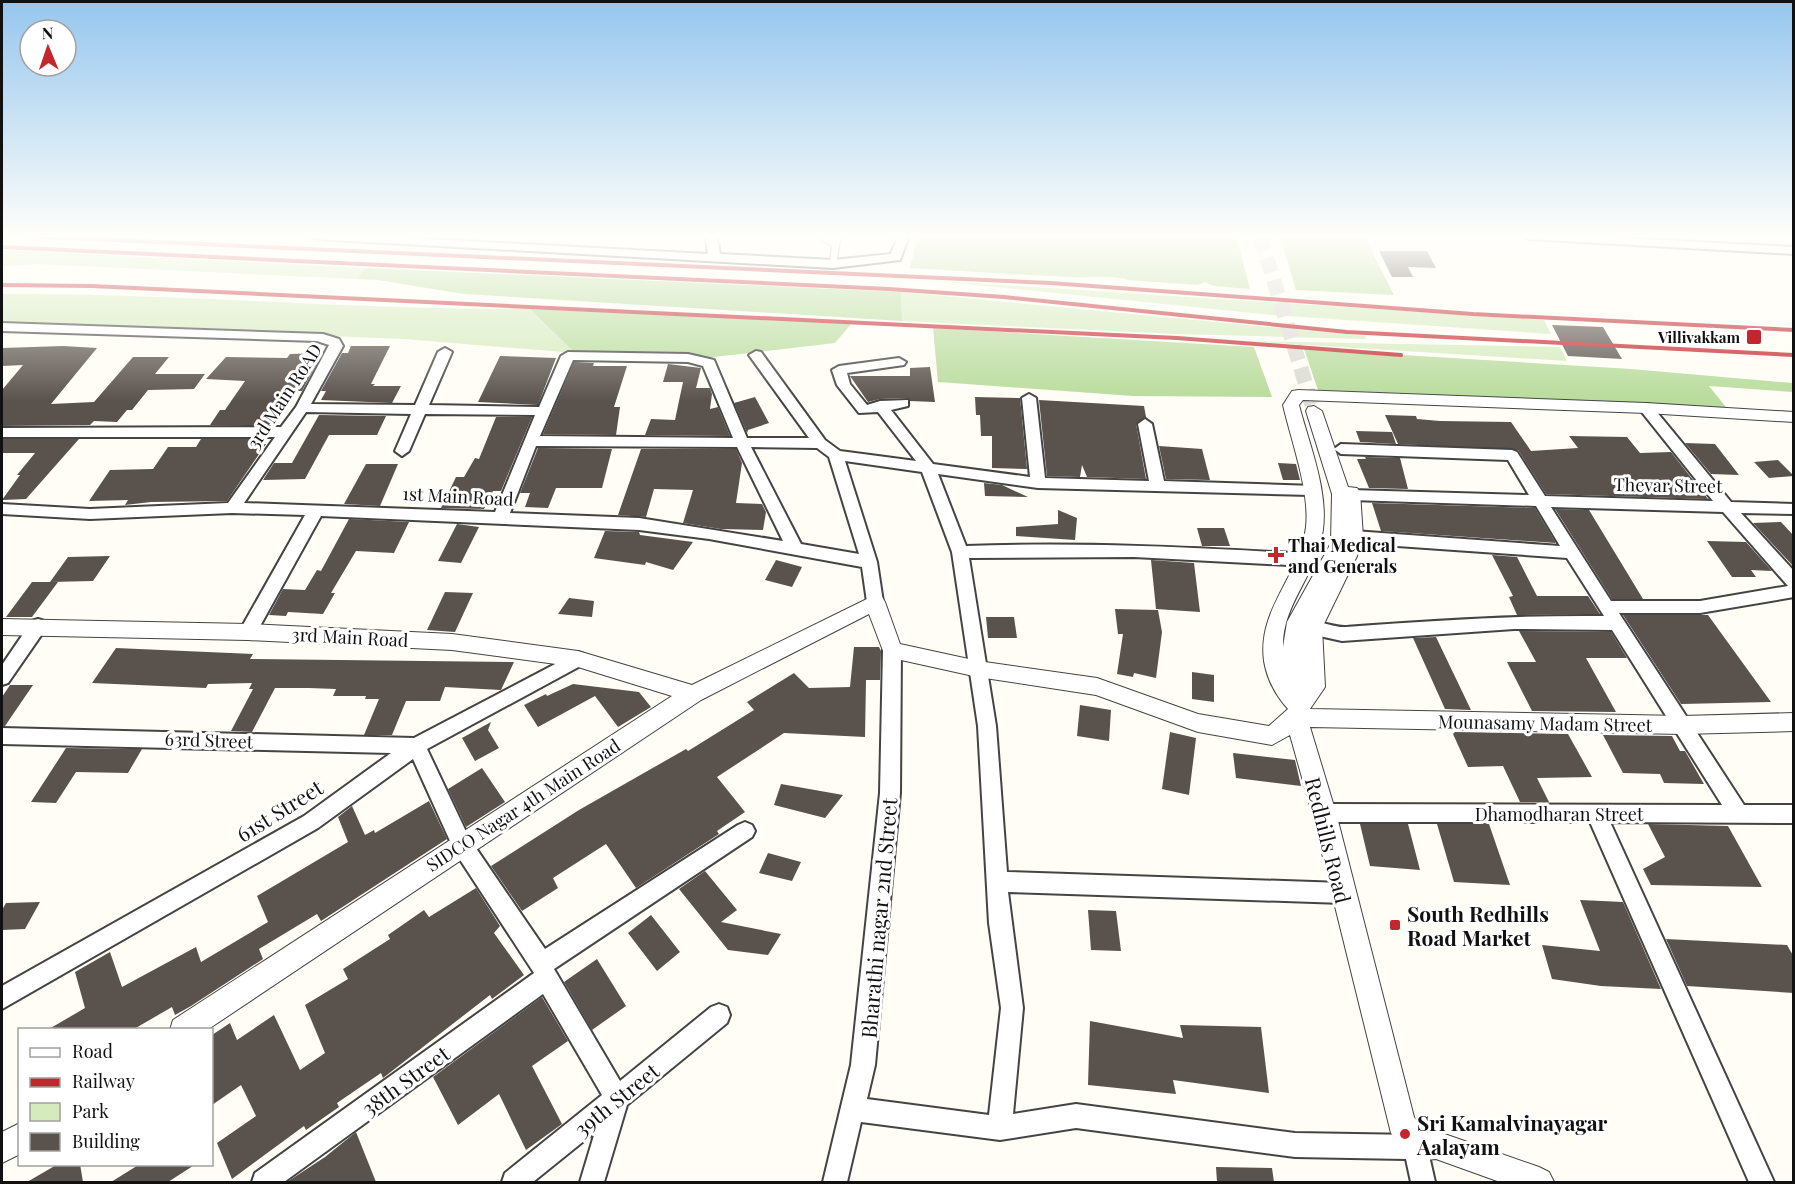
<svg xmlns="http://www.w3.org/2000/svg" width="1795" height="1184" font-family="'Playfair Display',serif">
<rect width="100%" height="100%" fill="#fffdf5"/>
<path fill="#d5ebbd" d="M2,250L366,268L356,279L38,264L2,266Z
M926,280L1544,320L1551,334L1272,315Z
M901,292L1365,336L1366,339L1177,334L902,321Z
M2,294C178,293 354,310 530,309L575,353L404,339L2,323Z
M1242,341L1560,347L1567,361Z"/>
<path fill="#b9dc9c" d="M918,236H1236L1250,289L1214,286L1205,282L1198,285L1128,280C1118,275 1087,278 1073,277C1019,275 964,271 910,268Z
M1280,236H1364L1394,295L1296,290Z
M366,268L901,292L902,321L464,294L378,280L356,279Z
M530,309L852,323L835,343L705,358L575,353Z
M933,328L1254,347L1272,397L1133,396L938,382Z
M1304,349L1631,369L1793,383V392L1709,386L1729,411L1319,393Z"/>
<path fill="#5a524d" d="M1379,251H1427L1436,268L1408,267L1413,277H1392Z
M1552,325L1603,327L1622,359L1568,356Z
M63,346L97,348L51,404L94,402L133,357H169L155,374H205L194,389L148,390L132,410H127L117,422L94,421L90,425L2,426V390L23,365L2,366V348Z
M351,346H390L371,384H375L373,386H401L392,403L321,400L326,391H321L342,353H348Z
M322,353L302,391H290L269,425H210L220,410H225L245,381L206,379L226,357L287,358L290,354Z
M500,356L556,358L538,405L478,402Z
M574,362L594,363L593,366H627L614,407H620L616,435L543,434Z
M668,364L701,368L696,388H710L712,394L710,409L718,407L730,436L645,435L651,419L675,420L683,382H663Z
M930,367L935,402L910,401L908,398L880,399L868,402L850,376H910V368Z
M755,397L769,423L748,430L747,433L734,403Z
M975,397L1020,398L1027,469L992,468V436H981L980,415H976Z
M1039,400L1144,406L1146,417L1136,424L1146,479L1087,477L1082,465L1080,477L1047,476Z
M319,415L386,416L377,435H329L305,479L263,480L274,463H292Z
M1385,415L1416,416L1417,419L1440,421L1511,422L1531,451L1578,448L1569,436L1627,437L1640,453L1671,452L1708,499L1546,494L1518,450L1398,444Z
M496,417H532L501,491H493L484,509L441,508L456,477H464L475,458L479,459Z
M1356,431L1392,432L1396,444L1360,442Z
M2,439H79L26,499L2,500L20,475H17L35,453H2Z
M201,439H260L257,444H266L227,501L151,502L125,505L128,500L89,501L110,470L153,469L168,447H196Z
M1685,443L1715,444L1739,475L1711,474Z
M1159,446L1202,449L1210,480L1166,479Z
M538,448L612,449L602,488H556L548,508L525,507L530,493H520Z
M641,449H736L742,463L736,503L762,504L766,512L763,530L721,529L683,523L693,490L654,489L646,517L618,515Z
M1365,457L1400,458L1408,489L1369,488L1357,459H1366Z
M1778,460L1794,476L1769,478L1754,462Z
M1278,463L1296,464L1300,480H1283Z
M366,464H398L380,506L344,504Z
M984,483L1002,485L1028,497L985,496Z
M1372,503L1535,508L1556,543L1381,531Z
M1555,509L1589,510L1643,599H1612Z
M1058,510L1077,518L1075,540L1016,536V527L1058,524Z
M349,519L409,522L394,553L356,551L331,593H335L323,614L288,612L286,616L269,615L283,589L305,590L317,570L321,571Z
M1781,522L1794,536V567L1753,523Z
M457,524L479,527L461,563L438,561Z
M1197,528H1224L1230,546H1202Z
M605,531L639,532L640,535L693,542L673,570L646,562L645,565L594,558Z
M1707,541L1746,542L1772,571L1751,570L1756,577H1732Z
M1492,555L1517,557L1537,596H1588L1600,614L1517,615L1509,597L1513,596Z
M110,556L93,581L50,582L68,557Z
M776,560L802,567L792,587L765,580Z
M1151,560L1194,563L1200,612L1156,609Z
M32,582H58L32,617H6Z
M445,592L473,593L455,632L427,630Z
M569,598L594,601L592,617L558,614Z
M1115,609L1158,610L1162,632L1156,678L1134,673L1133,677L1117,674L1123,634H1118Z
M1623,615H1708L1771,702L1681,704Z
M986,617H1014L1017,638H988Z
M1519,631L1611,632L1627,658H1586L1616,712L1532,711L1507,662H1536Z
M1436,637L1471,710L1445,709L1413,638Z
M854,647H879L881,651L880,680H866L865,737L784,733L717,777L745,812L717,831L719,834L636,888L606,844L553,878L558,888L522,911L491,866L579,810L686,749L688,751L754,710L747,702L794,673L809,688L850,687Z
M116,648L253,654L250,659L514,662L501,690L445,687L440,701H406L392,735H364L379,699H365L366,696H333L336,689L309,688H275L252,732L231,731L253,689H249L252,683L208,684L206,688L92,683Z
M1192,672L1214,675V702L1192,699Z
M573,684L639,692L651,707L618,727L595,696L538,727L524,705L546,694L547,696Z
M10,685H33L5,726H2V697Z
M1080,705L1111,710L1109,741L1077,736Z
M491,722L488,730L499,748L475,761L462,738Z
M1170,732L1196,738L1189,795L1162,789Z
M1455,732L1568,734L1592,777L1537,778L1549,802H1520L1503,766L1468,767L1453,734Z
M1603,735L1672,736L1680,751H1685L1704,784L1664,783L1660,774L1623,773Z
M66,748L142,749L128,773L76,772L56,803L31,802Z
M1233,753L1295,760L1301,786L1236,778Z
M482,768L505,802L466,827L448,789Z
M781,784L843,795L825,818L774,805Z
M429,801L447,839L321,921L317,914L259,949L263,959L191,1006L175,1015L172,1007L134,1029H49L85,1008L75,972L110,952L122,987L196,947L201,962L268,922L257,896L348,842L338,817L352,806L365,835L374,830L375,833Z
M1360,824H1408L1420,870L1370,866Z
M1437,824H1489L1510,885L1454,882Z
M1648,824L1728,826L1762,887L1651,885L1643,869L1665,857Z
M768,853L801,862L792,881L759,873Z
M705,871L737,910L721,922L781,934L768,955L728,950L679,889Z
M476,888L500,926L494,933L524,975L492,999L490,995L383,1078L381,1073L337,1103L339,1107L306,1130L304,1126L232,1179L217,1143L256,1116L241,1085L212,1105V1035L230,1023L237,1040L274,1015L300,1070L325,1053L305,1005L348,979L343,969L390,939L388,935L424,910L429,917Z
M1580,900L1623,902L1661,989L1601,986L1552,979L1542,945L1600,951Z
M40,902L25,929L2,930V910L6,903Z
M1088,910L1116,911L1121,951L1091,950Z
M651,915L680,952L657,971L628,933Z
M1666,939L1787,945L1794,957V993L1687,986Z
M597,959L626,1006L592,1030L564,982Z
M542,997L568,1041L532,1066L562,1124L526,1150L499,1094L458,1125L433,1077Z
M1090,1021L1183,1038L1180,1025L1261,1027L1269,1093L1173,1080L1176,1094L1088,1085Z
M356,1132L376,1182H287L325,1157Z
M58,1164H80L83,1182H27Z
M140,1164H196L168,1182H111Z
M1216,1167L1272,1168L1274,1182H1217Z"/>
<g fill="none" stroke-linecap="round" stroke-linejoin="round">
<path stroke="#dbdad3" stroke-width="15" stroke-dasharray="15 8" stroke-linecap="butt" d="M1260,236L1314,411"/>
<defs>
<path id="service" d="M820,236L836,244
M833,264L837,236"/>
<path id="minor" d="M309,236H371L708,254L706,236H717L720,254L833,260L891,254L898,236H909L900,260L833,268L315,239Z
M1523,236H1583L1794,247V254L1529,239Z
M2,323L323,334L339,339L343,346L311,404L415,405L438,352L445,348L452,352L429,405L539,407L561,356L568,352L688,354L714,360L747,438H809L749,355L756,351L761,352L825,440L840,451L916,461L878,412L859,413L837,385L832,370L839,366L899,358L906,362L904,365L847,373L850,384L867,405L880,401L908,400V406L891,410L933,464L1030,477L1022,398L1029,394L1036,398L1045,478L1149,481L1138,424L1145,419L1152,424L1164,481L1315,486L1318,490L1310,495L1038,488L938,474L966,546C1080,542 1193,547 1307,554L1315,560L1307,566L1134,557L969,558L996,726L1007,872L1343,883L1350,886L1353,893L1350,900L1343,903L1008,892L1023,1008L1013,1114L1076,1104L1295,1133L1416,1135L1425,1138L1435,1182H1411L1406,1159L1295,1157L1076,1128L1000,1140L861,1122L847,1182H823L851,1065L880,793L883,650L886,645H898L901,650L900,793L875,1065L867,1099L989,1115L1001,1008L989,923L978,726L952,552L922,472L845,461L877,562L883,602L881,606H869L867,602L862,567L709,539L639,530L321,516L254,637H242L239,632L305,515L232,513L90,519L2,514V504L90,509L228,503L275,437H2V428L281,427L296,407L329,345L317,341L2,331ZM573,360L688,362L703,366L733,438L540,436ZM306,412L411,414L395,451L402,456L409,451L425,414L535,415L495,512L244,503ZM536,446L737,447L783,541L639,518L510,513ZM751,447L817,448L829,457L859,554L801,544Z
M1646,404L1651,405L1731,502L1794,504V514L1741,513L1794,571V597L1700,613H1619L1744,805H1794V823L1610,822L1774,1182H1749L1590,822H1324L1317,819L1314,813L1317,807L1324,804L1722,805L1612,630L1514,629L1342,641L1306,633L1303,628L1306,623C1319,619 1333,628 1346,627C1432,621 1517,615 1604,616L1567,558L1354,543L1346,537L1354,531L1560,546L1536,506L1351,500L1343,495L1351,490L1529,495L1508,460L1341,454L1334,449L1341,444L1512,450L1517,452L1545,496L1713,501L1641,411L1639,408ZM1551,507L1723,512L1788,586L1700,601H1611Z
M38,619L44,621L46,626L44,631L8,683L2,685V665L32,621Z
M578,652L584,654L587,659L584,664L427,749L469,838L545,949L738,825L745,822L752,825L755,831L752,837L554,969L620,1081L711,1007L719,1004L727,1007L730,1015L727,1023L627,1105L604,1182H580L595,1132L533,1182H502L505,1173L602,1095L543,994L284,1182H252L255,1173L534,973L455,852L413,759L318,828L2,1009V986L304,816L391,753L2,744V728L414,738Z"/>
<path id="tertiary" d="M1298,390L1646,403L1794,412V422L1646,413L1303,400L1299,405C1310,448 1333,500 1320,544C1311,580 1282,608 1283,647L1287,622L1331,543L1332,494L1306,411L1308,407L1314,406L1322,411L1348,487L1357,488L1360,492L1363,537L1357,556L1322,628L1325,687L1310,709L1682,716L1794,713V731L1682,734L1310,727L1336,813L1414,1117L1423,1132L1436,1131L1539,1167L1549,1172L1554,1182H1500L1436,1159L1416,1161L1406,1157L1391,1133L1312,813L1290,735L1272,745L1198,732L1096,695L978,677L892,658L885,656L869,614L701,700L207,1030H170L173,1020L672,696L578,667L452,650L248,640L2,635V619L248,624L452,634L578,651L692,685L875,595L882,597L885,602L900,644L978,661L1097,678L1198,714L1269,726L1288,709C1276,696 1267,679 1264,661C1257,609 1300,576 1306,527C1310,491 1291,440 1283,405L1292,391Z
M20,1123V1154L2,1163V1132Z"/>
</defs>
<use href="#service" stroke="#444" stroke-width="9"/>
<use href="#minor" stroke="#444" stroke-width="4"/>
<use href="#tertiary" stroke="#444" stroke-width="2"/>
<use href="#service" stroke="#fff" stroke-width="7"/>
<use href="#minor" fill="#fff" fill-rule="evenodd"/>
<use href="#tertiary" fill="#fff" fill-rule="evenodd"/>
<path stroke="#c4262e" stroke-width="4" d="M27,236L1051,283L1473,314L1794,330
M2,247L889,289L1004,297L1347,332L1794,355
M2,285L92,286L1177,338L1401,355"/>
</g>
<linearGradient id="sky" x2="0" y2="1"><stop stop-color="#95c6ee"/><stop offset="0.59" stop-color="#fffefa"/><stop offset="1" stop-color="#fffefa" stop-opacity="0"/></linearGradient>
<rect width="1795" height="401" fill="url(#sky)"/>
<g fill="#c4262e" stroke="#fff" stroke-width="2">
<rect x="1746" y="329" width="16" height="16" rx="3"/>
<path d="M1273 546h6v6h6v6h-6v6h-6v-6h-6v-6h6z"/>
<rect x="1389" y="919" width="12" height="12" rx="3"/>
<circle cx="1405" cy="1134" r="6"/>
</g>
<g text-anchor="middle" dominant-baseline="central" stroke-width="6" stroke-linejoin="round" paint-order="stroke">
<g font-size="15" font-weight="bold" fill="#111" stroke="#fff" text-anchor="end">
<text x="1740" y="337">Villivakkam</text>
</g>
<g font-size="18" fill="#111" stroke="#fff">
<text transform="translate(284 396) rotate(-57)">3rd Main RoAD</text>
<text transform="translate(1668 485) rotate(1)">Thevar Street</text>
<text transform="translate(458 496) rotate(3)">1st Main Road</text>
<text transform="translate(350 637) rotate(3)">3rd Main Road</text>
<text transform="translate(1545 723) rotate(1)">Mounasamy Madam Street</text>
<text transform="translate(209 740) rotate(2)">63rd Street</text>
<text transform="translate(523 805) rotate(-33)">SIDCO Nagar 4th Main Road</text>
<text x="1559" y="814">Dhamodharan Street</text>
</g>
<g font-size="18" font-weight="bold" fill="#111" stroke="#fff" text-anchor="start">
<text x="1288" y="545">Thai Medical<tspan x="1288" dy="21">and Generals</tspan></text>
</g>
<g font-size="21" fill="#111" stroke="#fff">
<text transform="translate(279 810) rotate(-32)">61st Street</text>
<text transform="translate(1329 840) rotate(76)">Redhills Road</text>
<text transform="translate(878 918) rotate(-85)">Bharathi nagar 2nd Street</text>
<text transform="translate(405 1080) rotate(-36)">38th Street</text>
<text transform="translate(616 1099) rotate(-39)">39th Street</text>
</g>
<g font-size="21" font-weight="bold" fill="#111" stroke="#fff" text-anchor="start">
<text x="1407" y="913">South Redhills<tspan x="1407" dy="24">Road Market</tspan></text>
<text x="1417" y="1122">Sri Kamalvinayagar<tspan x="1417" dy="24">Aalayam</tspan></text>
</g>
</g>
<rect width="1795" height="1184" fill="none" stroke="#111111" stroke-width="6"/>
<rect x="18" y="1028" width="195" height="138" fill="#ffffff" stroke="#a0a0a0" stroke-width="1.5"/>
<rect x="30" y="1048" width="30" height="9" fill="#ffffff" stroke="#a0a0a0" stroke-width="1.5"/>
<text x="72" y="1058" font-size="18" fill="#111111">Road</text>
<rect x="30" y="1078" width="30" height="9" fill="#c4262e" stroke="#a0a0a0" stroke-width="1.5"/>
<text x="72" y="1088" font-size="18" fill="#111111">Railway</text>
<rect x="30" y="1103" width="30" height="18" fill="#d5ebbd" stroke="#a0a0a0" stroke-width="1.5"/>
<text x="72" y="1118" font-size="18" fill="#111111">Park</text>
<rect x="30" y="1133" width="30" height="18" fill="#5a524d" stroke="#a0a0a0" stroke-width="1.5"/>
<text x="72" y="1148" font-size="18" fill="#111111">Building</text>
<g transform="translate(48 48) rotate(358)"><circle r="28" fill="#ffffff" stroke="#a0a0a0" stroke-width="1.5"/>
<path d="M0-4.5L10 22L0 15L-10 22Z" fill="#c4262e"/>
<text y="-9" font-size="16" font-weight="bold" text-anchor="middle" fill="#111111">N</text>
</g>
</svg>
